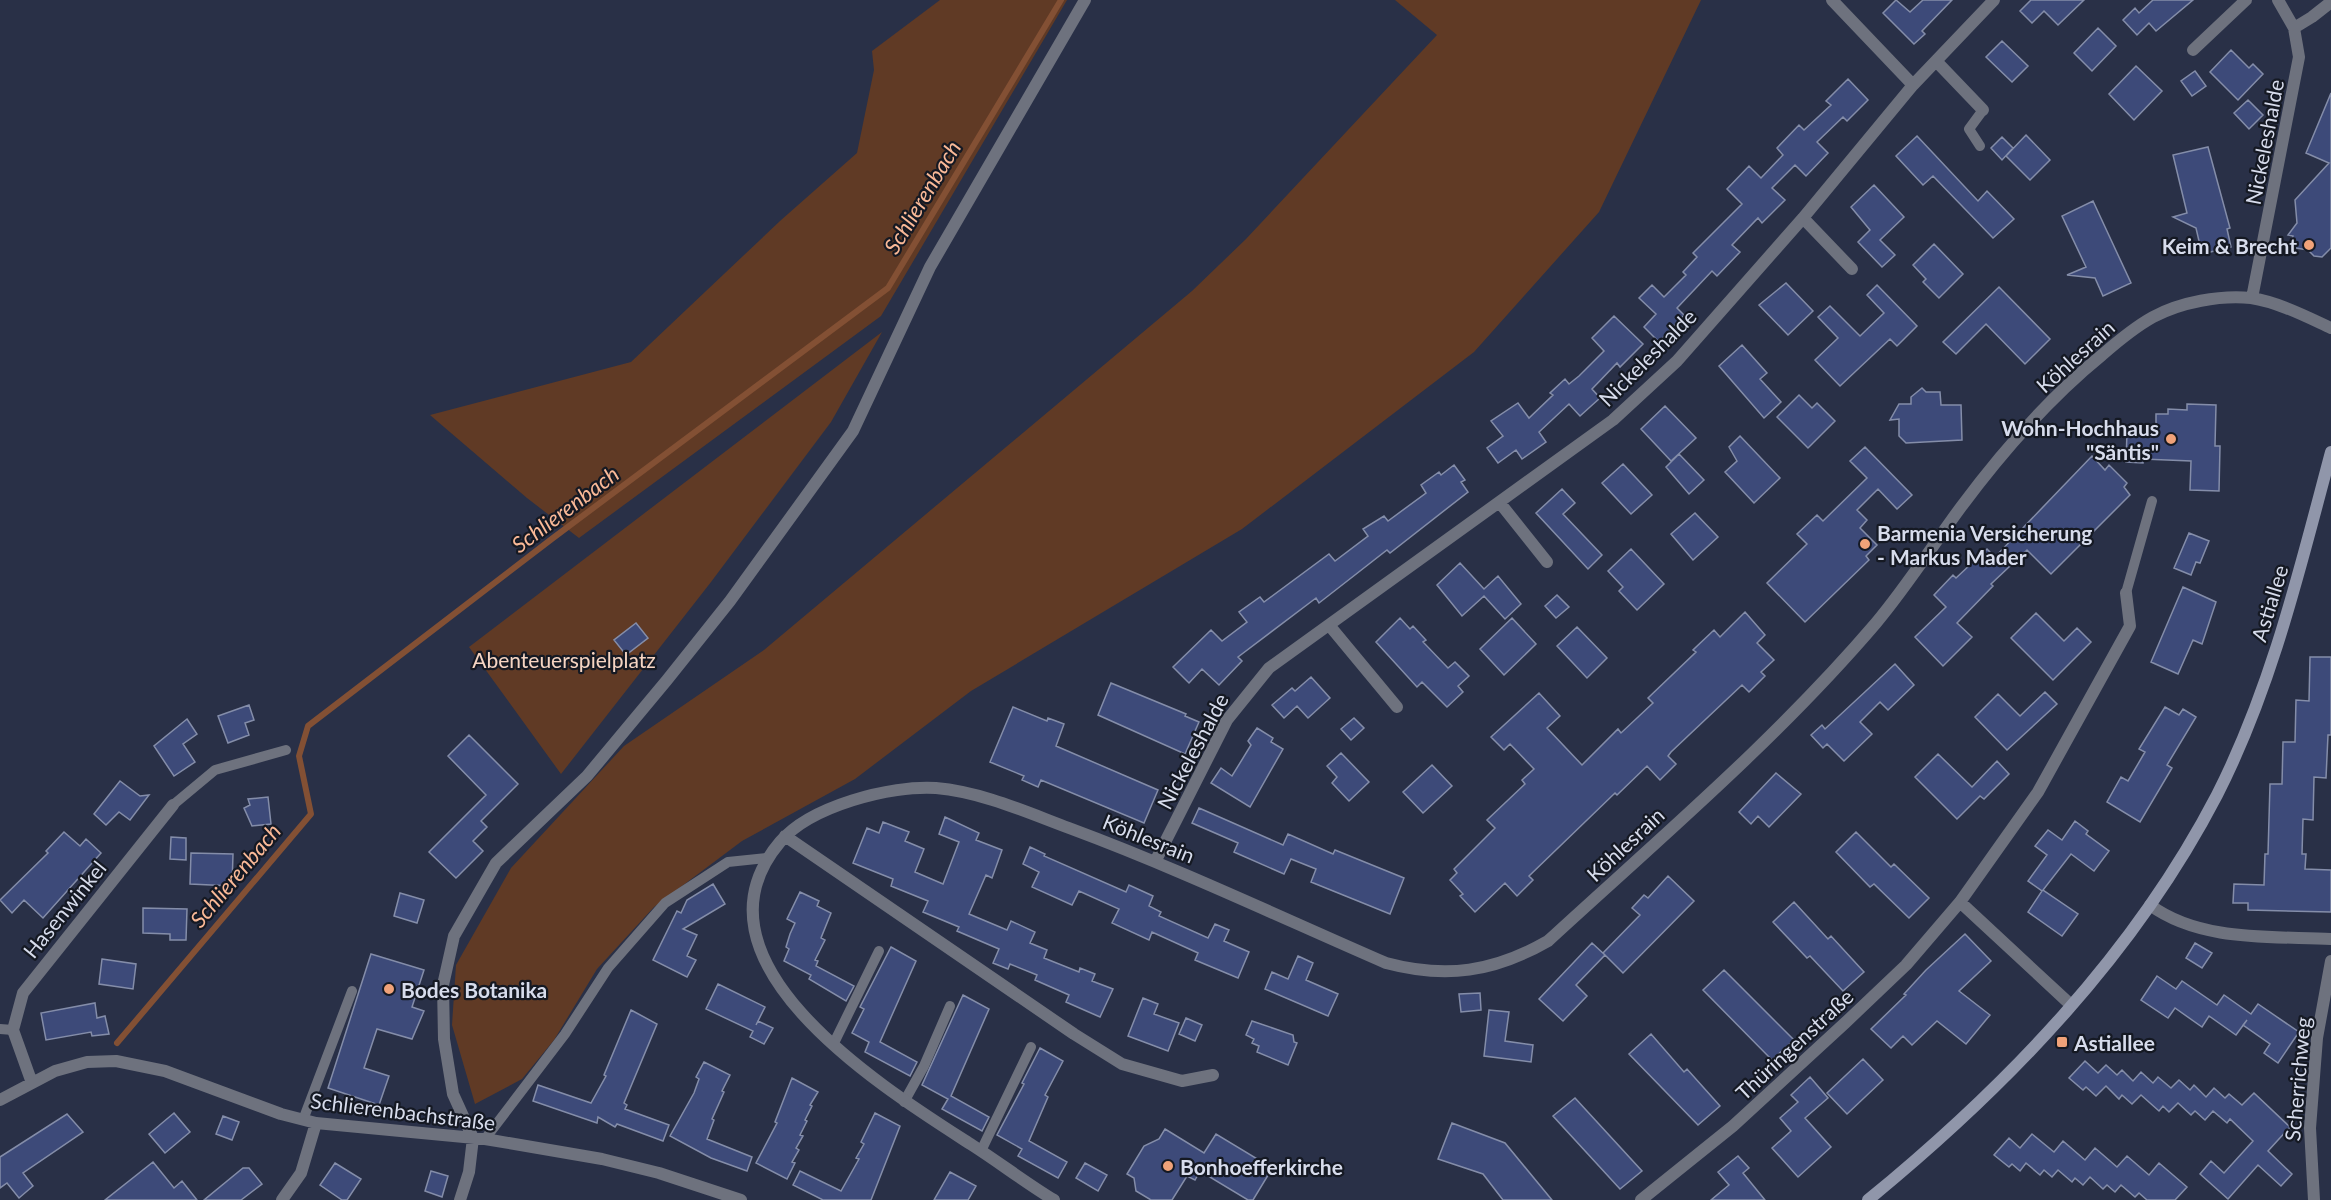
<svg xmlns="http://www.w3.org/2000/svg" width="2331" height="1200" font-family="Lato,sans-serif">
<rect width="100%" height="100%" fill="#293047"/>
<path fill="#603a25" d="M940,0H1067L881,316L579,538L527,498L430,415L631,362L780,221L857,153L874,70L872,51Z
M1395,0H1701L1599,212L1474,352L1242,529L971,691L855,779L742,841L654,907L597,969L554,1040L522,1079L475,1104L452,1025L456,965L511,868L624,746L764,650L1192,291L1246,239L1437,35Z
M882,332L831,422L711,582L561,774L469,647Z"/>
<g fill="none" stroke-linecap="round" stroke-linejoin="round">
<path stroke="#835034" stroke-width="6" d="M117,1043L311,814L299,756L308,726L553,538L888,288L1061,0"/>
</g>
<path fill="#3d4a79" stroke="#848da9" stroke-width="1.5" d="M1896,0L1910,12L1923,0H1952L1922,31L1925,34L1914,44L1883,13Z
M2031,0H2084L2058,25L2044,11L2032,23L2020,11Z
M2153,0H2193L2156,31L2149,23L2137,35L2123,20L2135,8L2139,13Z
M2098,28L2116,46L2092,71L2074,53Z
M2002,41L2028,66L2012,82L1986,57Z
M2231,50L2249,68L2253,64L2263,74L2238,100L2210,72Z
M2136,66L2162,91L2134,120L2109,94Z
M2195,71L2206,86L2192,96L2181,81Z
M1848,79L1868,100L1847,121L1843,117L1817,142L1828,153L1806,176L1795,165L1772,188L1785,200L1762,223L1758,218L1732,245L1740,252L1717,276L1712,271L1677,308L1684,315L1659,342L1644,327L1656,314L1639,298L1652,285L1664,297L1686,275L1683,272L1697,257L1693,253L1742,204L1727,189L1749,166L1761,178L1783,155L1777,148L1799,125L1804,130L1831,105L1826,101Z
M2331,93V248L2322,257L2314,256L2308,250L2296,248L2291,243L2293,236L2288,235L2297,223L2295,200L2329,163L2306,153Z
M2248,100L2263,115L2249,129L2234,113Z
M2026,135L2050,160L2030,180L2006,156Z
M1917,136L1978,201L1987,191L2014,219L1993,238L1933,176L1923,185L1896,156Z
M2002,137L2013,148L2002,160L1991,148Z
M2208,147L2230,228L2227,229L2231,247L2202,254L2196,228L2173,217L2187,213L2173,155Z
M1874,185L1904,217L1880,240L1895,255L1882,267L1858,242L1870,230L1851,207Z
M2093,201L2131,283L2103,296L2095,278L2067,275L2086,267L2062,216Z
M1934,244L1963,274L1939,298L1923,282L1926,279L1913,265Z
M1786,283L1813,311L1788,335L1759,305Z
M1877,285L1917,326L1897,346L1890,339L1840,386L1815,360L1838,338L1818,317L1830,306L1860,336L1884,313L1867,295Z
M1999,287L2050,339L2025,364L1986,324L1956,354L1943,342Z
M1614,316L1643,344L1620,367L1617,363L1592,389L1600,398L1580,416L1569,404L1539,432L1546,442L1522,459L1516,450L1498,463L1487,448L1503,436L1491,421L1518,403L1529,418L1553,395L1550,393L1565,379L1569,384L1579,376L1604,351L1592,338Z
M1742,345L1767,373L1760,379L1781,402L1764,418L1719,366Z
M1922,388L1926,392H1940L1941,405H1961L1962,440L1906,443L1899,436V419L1890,420L1899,404H1911V397Z
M1799,395L1812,408L1817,403L1835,421L1808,448L1777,417Z
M2187,404L2216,405L2215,446H2220L2219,491L2190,490L2191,461L2143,459V463L2126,462L2127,432H2142V425L2156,426V414H2168V409L2187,410Z
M1665,406L1696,438L1671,461L1641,429Z
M1740,436L1780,478L1754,503L1725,472L1737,461L1729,447Z
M1865,447L1912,495L1897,509L1878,489L1857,510L1867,520L1860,528L1877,545L1866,556L1869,560L1805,622L1767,583L1807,544L1797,534L1817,515L1823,521L1867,478L1850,461Z
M1679,454L1704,480L1689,494L1666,467Z
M2092,456L2105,470L2109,465L2127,483L2124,487L2130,495L2051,574L2027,550L1991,584L1993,586L1957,623L1972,637L1943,666L1915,637L1946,607L1934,595L1953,575L1956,578L1987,549L1995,557Z
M1623,464L1652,495L1631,514L1602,483Z
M1454,465L1465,480L1461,482L1468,492L1390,553L1387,550L1319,603L1316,598L1238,657L1242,661L1219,685L1202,669L1189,683L1173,667L1211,630L1222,641L1247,622L1239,612L1260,597L1264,602L1329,554L1335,561L1368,536L1363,529L1384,516L1388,521L1426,493L1421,485L1439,472L1441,475Z
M1562,489L1575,503L1563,514L1602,555L1588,569L1536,513Z
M1695,513L1718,537L1693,560L1671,534Z
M2189,533L2209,541L2200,563L2196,562L2191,575L2174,568Z
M1631,549L1664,584L1637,610L1619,591L1623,587L1608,571Z
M1460,563L1484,589L1498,576L1521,604L1505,619L1484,596L1462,616L1437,585Z
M2183,587L2216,602L2202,644L2193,640L2178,674L2151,662Z
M1557,595L1569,607L1556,618L1545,606Z
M1745,612L1765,635L1757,643L1774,660L1761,672L1765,676L1749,692L1742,685L1671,752L1668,756L1676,764L1660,780L1647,766L1617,795L1615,793L1529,876L1533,880L1517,896L1505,883L1475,912L1460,896L1463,894L1450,880L1457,873L1454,869L1495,828L1487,820L1525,784L1522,780L1534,769L1510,744L1504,750L1491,737L1539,693L1560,716L1547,728L1582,765L1618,729L1621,733L1653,703L1648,698L1696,652L1693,650L1714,630L1720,637Z
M2036,613L2064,641L2077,628L2091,642L2053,680L2011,638Z
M1400,618L1410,629L1413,626L1426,640L1423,642L1448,668L1455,662L1469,676L1458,686L1463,692L1447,707L1422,682L1417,687L1376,642Z
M1512,618L1536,644L1504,675L1480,649Z
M636,623L648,638L626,655L614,640Z
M1577,627L1607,658L1587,678L1557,646Z
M2310,657H2331V735H2328L2326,778L2314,777L2313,820L2303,819L2302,854H2306L2305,869L2331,870V912L2248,910V903H2233L2234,884L2264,885L2265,854H2268L2270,784H2282L2283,742H2295L2296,700L2309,701Z
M1895,664L1914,685L1888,710L1880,702L1860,722L1872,734L1844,761L1827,744L1823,748L1811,735L1822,725L1825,729Z
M1311,677L1330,698L1308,718L1297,706L1284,718L1272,705L1292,688L1295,691Z
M1111,683L1186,714L1185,716L1199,722L1185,754L1098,715Z
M2045,692L2057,704L2007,750L1975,717L1998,694L2020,716Z
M249,705L254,720L245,723L249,735L228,743L218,716Z
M1013,707L1047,721L1048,718L1064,724L1056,746L1158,790L1144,823L1041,780L1038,787L1022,780L1024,776L990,762Z
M2165,707L2179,715L2183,709L2196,717L2167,765L2172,768L2140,822L2107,802L2121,777L2128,781L2145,752L2139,749Z
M1354,718L1364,728L1351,740L1341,729Z
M187,719L197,734L183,744L195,762L174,776L154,746Z
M1257,728L1273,738L1271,742L1283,749L1250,807L1211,783L1221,768L1232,776L1251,745L1248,741Z
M469,735L518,784L481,821L487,827L473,841L483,851L456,878L429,852L486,795L448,756Z
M1341,753L1369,782L1349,801L1332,783L1337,777L1327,766Z
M1938,754L1972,787L1997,761L2009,774L1984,799L1980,796L1957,819L1915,777Z
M1432,765L1452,786L1423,813L1403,792Z
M1776,773L1801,794L1769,827L1758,816L1751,824L1739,812Z
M120,781L140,796L149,795L130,820L119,812L106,825L94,814Z
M268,797L271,824L252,826L244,808L250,805L248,799Z
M1199,808L1283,845L1288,834L1333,854L1335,850L1404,878L1390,914L1311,882L1316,869L1291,859L1284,874L1234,852L1238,843L1192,823Z
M945,817L979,833L976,840L1002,850L992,878L986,875L969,914L1007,930L1011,921L1035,932L1030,943L1047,950L1044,958L1079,972L1080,968L1095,974L1092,981L1113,989L1100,1017L1066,1002L1069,995L1035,980L1037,975L1010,964L1008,969L993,963L999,949L957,931L959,927L923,912L928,901L891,886L893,879L853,863L867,828L879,833L883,822L909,832L905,841L924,849L915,872L943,884L959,842L939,834Z
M2075,821L2088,831L2086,834L2109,851L2094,871L2071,854L2043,890L2078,914L2062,936L2028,912L2042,891L2028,881L2047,855L2035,846L2048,830L2062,840Z
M64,832L80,846L86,839L101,853L43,918L24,900L12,913L0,900L48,853L46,851Z
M1856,832L1891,867L1894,864L1929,898L1909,918L1874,884L1870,887L1836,852Z
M171,837L186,838V860L170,859Z
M1030,847L1045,854L1044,856L1126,892L1129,885L1153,896L1149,906L1161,912L1159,916L1208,938L1215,924L1229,930L1224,941L1249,952L1238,978L1195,960L1198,953L1152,932L1149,940L1112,923L1119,909L1079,891L1072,905L1032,887L1039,872L1023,864Z
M191,853L233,854L232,886L190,884Z
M1668,876L1694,901L1623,973L1603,953L1640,915L1632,908L1644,895L1648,898Z
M713,884L725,904L683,929L697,935L687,956L696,960L687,977L653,960L677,911L681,913L687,900Z
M800,892L819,901L817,906L831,913L821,938L825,940L815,960L818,961L816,966L854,986L846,1001L809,979L811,975L784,961L789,949L786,947L790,934L795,923L787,919Z
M400,893L424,900L417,923L394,916Z
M1794,902L1828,939L1831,936L1864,972L1843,991L1810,956L1807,958L1773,922Z
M143,908L187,909L186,940H170V934L143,933Z
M1965,934L1991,961L1959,991L1990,1015L1966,1044L1937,1021L1912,1045L1903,1036L1891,1048L1871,1029L1906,995L1904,994L1926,970Z
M1592,943L1605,955L1576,985L1587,996L1563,1021L1539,999Z
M2195,943L2212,953L2202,968L2186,958Z
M891,947L916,961L880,1042L917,1062L910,1076L865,1052L869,1042L852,1033L864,1009L860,1007Z
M371,954L424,970L412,1007L424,1011L412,1039L377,1029L364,1068L389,1076L379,1105L328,1088Z
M1298,956L1313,963L1306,980L1338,994L1328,1016L1265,989L1272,972L1288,979Z
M102,959L136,964L133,989L99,984Z
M1724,970L1794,1040L1772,1060L1703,990Z
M2157,976L2176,989L2182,981L2217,1005L2224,995L2251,1014L2258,1004L2299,1032L2278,1063L2264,1053L2270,1044L2243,1025L2247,1020L2236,1035L2209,1016L2202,1027L2175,1008L2168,1018L2141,1000Z
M718,984L765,1007L756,1025L758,1021L773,1028L764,1044L750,1037L753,1031L706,1009Z
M1480,993L1481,1010L1461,1012L1459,994Z
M963,995L989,1009L951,1096L989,1117L982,1131L942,1109L948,1099L922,1085Z
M1143,998L1158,1004L1154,1014L1179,1023L1168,1051L1128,1036Z
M95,1003L97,1018L105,1016L109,1034L92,1036L91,1032L46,1040L41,1013Z
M631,1010L657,1024L624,1103L627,1105L625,1109L669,1125L663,1141L617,1124L615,1127L598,1117L597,1123L533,1101L538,1085L591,1103L606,1076L604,1075Z
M1489,1010L1509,1012L1505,1041L1533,1045L1531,1062L1484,1056Z
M1186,1018L1202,1025L1195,1041L1179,1034Z
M1252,1021L1293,1035L1294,1042L1297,1043L1288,1065L1257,1052L1259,1046L1252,1043L1254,1039L1246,1035Z
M1651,1034L1684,1072L1687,1069L1720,1106L1698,1125L1629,1054Z
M1040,1048L1063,1061L1045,1095L1048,1097L1029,1141L1067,1162L1058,1178L1018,1156L1022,1149L997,1135L1024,1084L1022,1083Z
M1863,1059L1883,1080L1847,1114L1827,1093Z
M2085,1061L2098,1073L2106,1065L2117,1075L2122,1070L2133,1081L2141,1072L2153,1083L2158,1077L2171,1088L2179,1080L2190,1090L2194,1085L2206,1097L2214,1088L2225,1098L2229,1094L2242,1105L2254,1093L2290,1127L2268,1151L2292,1174L2281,1186L2258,1165L2228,1199L2200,1174L2211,1161L2224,1173L2253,1141L2230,1119L2227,1123L2213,1111L2205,1120L2195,1111L2191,1115L2178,1103L2169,1112L2163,1106L2159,1111L2141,1095L2132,1104L2122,1095L2119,1099L2106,1086L2096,1096L2086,1087L2083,1090L2069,1078Z
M704,1062L730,1075L722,1091L724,1092L712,1119L714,1120L707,1139L752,1157L747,1171L711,1158L670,1136L694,1093L699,1079L696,1077Z
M1810,1077L1828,1098L1805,1118L1831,1147L1798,1177L1772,1148L1791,1131L1780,1118L1798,1102L1791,1095Z
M792,1078L818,1092L810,1105L812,1106L805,1120L807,1121L800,1135L803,1136L796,1148L799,1150L792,1162L795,1163L787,1179L756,1163L777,1123L775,1122Z
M1575,1098L1642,1171L1620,1189L1553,1116Z
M174,1113L190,1132L165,1153L149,1134Z
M875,1113L900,1126L871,1200H823L793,1185L800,1171L841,1191L859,1159L856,1158L864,1144L861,1142Z
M67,1114L83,1132L23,1173L33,1186L19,1198L7,1183L0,1188V1157Z
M223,1116L239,1122L232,1140L216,1134Z
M1452,1123L1505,1143L1552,1200H1503L1483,1174L1438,1159Z
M1165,1129L1204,1153L1216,1134L1264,1163L1262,1167L1270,1172L1253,1200H1248L1200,1171L1195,1180L1187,1176L1172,1200H1151L1136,1191L1134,1178L1127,1174L1144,1146L1159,1139Z
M2032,1134L2054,1152L2063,1141L2085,1160L2095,1148L2117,1167L2127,1156L2149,1175L2159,1163L2187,1187L2175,1200H2147L2139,1193L2135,1197L2121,1185L2115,1192L2107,1185L2103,1189L2090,1177L2083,1185L2075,1178L2072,1182L2058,1170L2052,1177L2044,1170L2040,1175L2026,1163L2020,1171L2012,1164L2009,1167L1994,1155L2009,1138L2020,1148Z
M1738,1156L1749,1168L1743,1173L1765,1200H1711L1729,1185L1718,1172Z
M153,1162L174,1188L182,1181L197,1200H105Z
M335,1163L361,1179L347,1200H342L320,1185Z
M1085,1163L1107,1175L1098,1191L1076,1178Z
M243,1168H249L262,1184L241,1200H204Z
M431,1171L448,1176L442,1197L425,1191Z
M950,1172L976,1186L968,1200H934Z"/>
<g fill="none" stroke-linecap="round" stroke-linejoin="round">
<path stroke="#6e727e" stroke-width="10" d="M1980,146L1969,129L1983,110
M2126,593L2152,501
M173,805L215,770L286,750
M0,1029L13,1030
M833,1045L879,951
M904,1102L924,1066L950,1006
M303,1120L352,991
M485,1139L565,1034L608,968L665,903L728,862L766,858
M981,1151L1031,1047"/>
<path stroke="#6e727e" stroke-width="12" d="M1832,0L1913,85
M2294,28L2312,17L2331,2
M2193,50L2246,0
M1936,61L1983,110
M1803,218L1852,269
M2252,298L2299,57L2294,28L2278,0
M1500,503L1547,562
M1329,625L1397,707
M785,836L1074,1034L1122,1064L1182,1081L1213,1075
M1156,860L1227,720L1269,668L1613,420L1677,361L1803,218L1913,85L1994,0
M1960,902L2071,1005
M2150,905C2200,942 2272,936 2331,939
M32,1083L13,1030L23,993L173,805
M0,1100L55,1071L87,1062L116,1061L165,1071L281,1114L316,1123L485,1139L602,1159L659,1173L741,1200
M282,1200L301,1173L316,1123
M460,1200L469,1172L473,1138L453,1094L444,1039L443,985L454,936L496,863L587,776L667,680L730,601L853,431L930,267L1085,0
M1054,1200C1026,1183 1000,1163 972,1145C888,1091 678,962 780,842C810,806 891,785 936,788C982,792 1026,812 1069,828C1177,868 1280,917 1386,963C1446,979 1494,972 1548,941C1660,838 1777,739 1876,623C1907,586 1933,545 1961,507C2002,452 2049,398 2102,355C2118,341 2135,327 2153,317C2181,302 2220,295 2251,298C2278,302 2307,317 2331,328
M1641,1200L1733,1126L1845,1023L1906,965L1960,902L2038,792L2130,626L2126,593
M2314,1200L2310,1128L2317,1038L2331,961"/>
<path stroke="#9096aa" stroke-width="12" d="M1868,1200C2006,1087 2134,955 2217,795C2272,687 2300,568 2331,452"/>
</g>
<g fill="#f0a279" stroke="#151923" stroke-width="2">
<circle cx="2309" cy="245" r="6"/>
<circle cx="2171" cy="439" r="6"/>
<circle cx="1865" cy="544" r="6"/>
<circle cx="389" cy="989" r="6"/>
<rect x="2056" y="1036" width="12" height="12" rx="3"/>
<circle cx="1168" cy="1166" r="6"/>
</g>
<g text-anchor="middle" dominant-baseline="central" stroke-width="4.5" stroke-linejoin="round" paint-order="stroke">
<g font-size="21" fill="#d7dcec" stroke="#151923">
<text transform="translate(2264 142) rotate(-79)">Nickeleshalde</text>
<text transform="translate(2075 356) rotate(-42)">Köhlesrain</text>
<text transform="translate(1647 357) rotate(-45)">Nickeleshalde</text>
<text transform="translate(2269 603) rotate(-73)">Astiallee</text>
<text transform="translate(1192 751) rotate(-62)">Nickeleshalde</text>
<text transform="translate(1149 838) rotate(22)">Köhlesrain</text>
<text transform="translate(1625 844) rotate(-43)">Köhlesrain</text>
<text transform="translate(64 909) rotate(-51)">Hasenwinkel</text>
<text transform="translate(1794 1044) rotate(-43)">Thüringenstraße</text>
<text transform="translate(2297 1079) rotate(-85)">Scherrichweg</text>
<text transform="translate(403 1111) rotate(7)">Schlierenbachstraße</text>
</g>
<g font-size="21" font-weight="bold" fill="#d7dcec" stroke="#151923" text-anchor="start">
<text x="2297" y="245" text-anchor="end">Keim &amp; Brecht</text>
<text x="2159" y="427" text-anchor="end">Wohn-Hochhaus<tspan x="2159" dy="24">"Säntis"</tspan></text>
<text x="1877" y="532">Barmenia Versicherung<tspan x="1877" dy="24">- Markus Mader</tspan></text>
<text x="401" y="989">Bodes Botanika</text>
<text x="2074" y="1042">Astiallee</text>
<text x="1180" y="1166">Bonhoefferkirche</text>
</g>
<g font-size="21" fill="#f6d5c3" stroke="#151923">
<text x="564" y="659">Abenteuerspielplatz</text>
</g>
<g font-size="22" font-style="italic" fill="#fab997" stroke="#151923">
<text transform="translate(922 197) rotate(-59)">Schlierenbach</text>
<text transform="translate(565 509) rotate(-37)">Schlierenbach</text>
<text transform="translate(235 875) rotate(-50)">Schlierenbach</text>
</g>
</g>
</svg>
